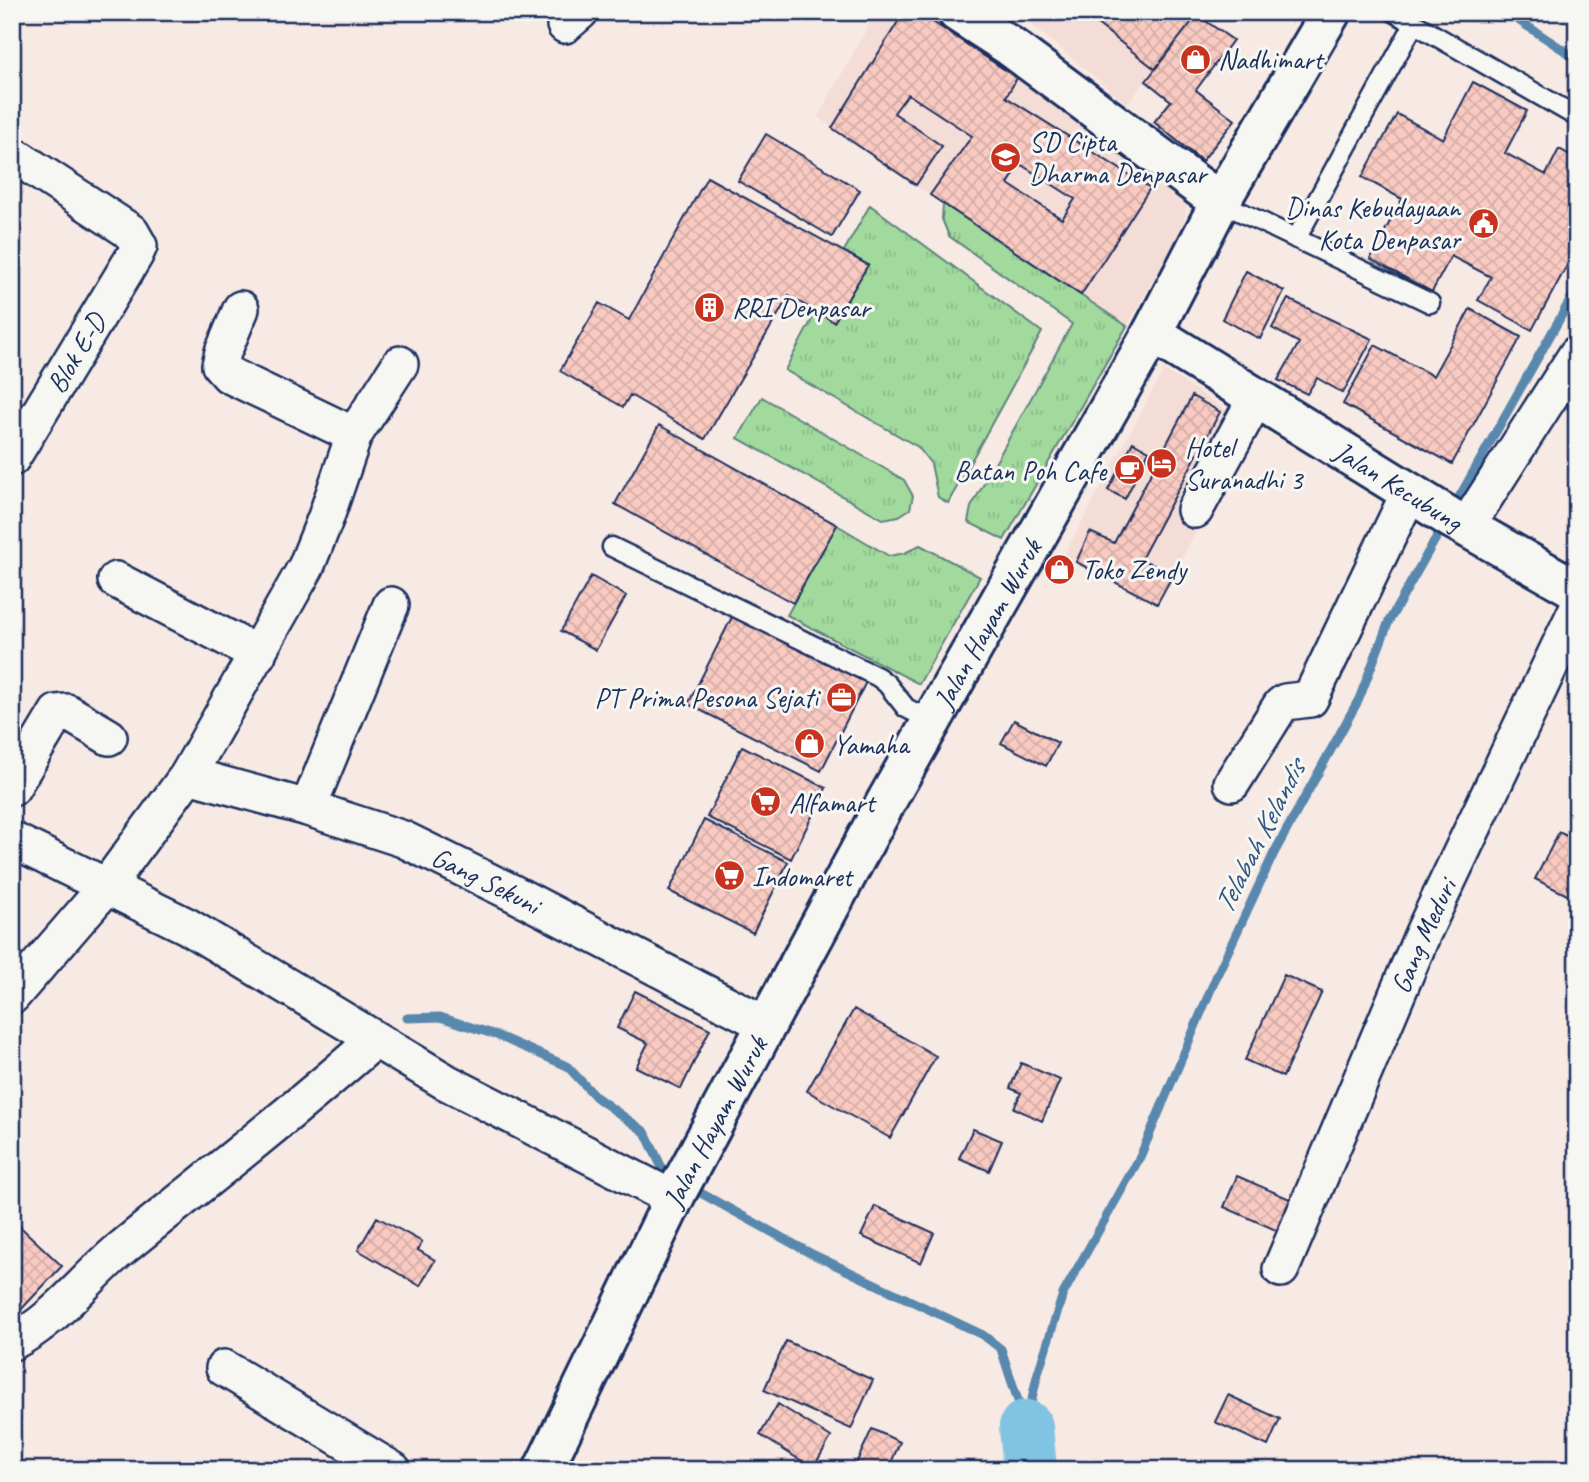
<svg xmlns="http://www.w3.org/2000/svg" width="1589" height="1482" font-family="Caveat,sans-serif">
<defs>
<pattern id="grass-tufts" width="24" height="20" patternUnits="userSpaceOnUse" patternTransform="scale(1.75)"><rect width="24" height="20" fill="#a2d99d"/><path d="M3 7l-1-3M5 7V3M7 7l1-3M15 17l-1-3M17 17v-4M19 17l1-3" fill="none" stroke="#8bbb8a"/></pattern>
<pattern id="building-cross-hatch" width="8" height="8" patternUnits="userSpaceOnUse" patternTransform="scale(1.75)"><rect width="8" height="8" fill="#f9cac1"/><path d="M0 0l8 8M0 8l8-8" fill="none" stroke="#d5aea8"/></pattern>
</defs>
<rect width="100%" height="100%" fill="#f7e9e3"/>
<filter id="ink" filterUnits="userSpaceOnUse"><feTurbulence type="fractalNoise" baseFrequency=".0143" numOctaves="2"/><feDisplacementMap in="SourceGraphic" scale="14" xChannelSelector="R" yChannelSelector="G"/><feConvolveMatrix kernelMatrix="1 2 1 2 8 2 1 2 1" color-interpolation-filters="sRGB"/></filter>
<g filter="url(#ink)">
<path fill="#f4dcd7" d="M876,12H918L1181,186L1188,202L1181,230L1127,326L943,204L818,117Z
M1017,12H1194L1197,15L1127,104Z
M1164,370L1236,416L1201,522L1157,604L1064,556Z"/>
<path fill="url(#grass-tufts)" stroke="#5e847e" stroke-width="2" d="M943,204L1127,326L1004,540L968,522L971,507L1072,324L949,236L942,219Z
M870,205L1042,332L948,503L938,497L931,464L918,447L785,370L816,312L835,321L868,265L844,251Z
M762,397L904,480L913,496L910,509L899,516L883,519L738,438Z
M837,525L889,556L905,553L920,545L980,577L919,684L787,615Z"/>
<g fill="none" stroke-linecap="round" stroke-linejoin="round">
<path stroke="#5888ad" stroke-width="9" d="M1506,12L1577,59
M1570,406L1577,412
M1453,508L1577,288
M407,1018L440,1017L496,1035L567,1066L596,1097L645,1132L664,1172L673,1177
M688,1186L810,1253L983,1335L1001,1349L1026,1425
M1026,1427L1037,1376L1063,1294L1140,1157L1217,975L1274,853L1359,699L1389,621L1444,524"/>
<path stroke="#81c3e2" stroke-width="54" d="M1026,1427L1030,1470"/>
</g>
<path fill="url(#building-cross-hatch)" stroke="#1b2f5e" stroke-width="2" fill-rule="evenodd" d="M904,12H918L1017,78L1006,97L1150,188L1081,295L930,195L972,136L908,94L894,113L942,146L916,185L832,128ZM1020,164L1075,199L1062,219L1008,184Z
M1082,12H1194L1197,15L1155,69Z
M1197,15L1233,40L1196,90L1235,120L1202,161L1154,122L1171,101L1146,81Z
M1473,82L1527,111L1505,153L1546,175L1559,149L1577,159V247L1532,330L1478,300L1491,277L1451,256L1432,292L1370,259L1402,199L1362,177L1397,114L1443,139Z
M766,134L860,190L832,237L738,181Z
M707,177L868,265L834,322L789,296L705,439L630,395L623,407L560,371L599,303L629,320Z
M1246,271L1284,291L1260,339L1222,319Z
M1288,299L1372,339L1343,393L1317,378L1307,394L1278,380L1299,343L1272,328Z
M1470,309L1521,337L1452,464L1343,404L1375,345L1433,376Z
M1192,396L1220,412L1141,559L1173,575L1157,604L1076,562L1090,532L1114,543Z
M659,425L837,525L793,603L615,504Z
M1133,442L1149,451L1125,499L1108,490Z
M591,576L626,596L596,650L561,631Z
M735,611L868,678L821,771L688,704Z
M1014,720L1058,743L1046,766L1001,743Z
M742,746L826,788L791,859L707,817Z
M704,820L788,862L753,933L669,891Z
M1559,832L1577,841V880L1569,896L1535,879Z
M1284,975L1322,992L1283,1077L1245,1060Z
M635,991L710,1029L681,1089L636,1067L648,1043L617,1028Z
M854,1009L936,1056L890,1138L807,1091Z
M1021,1063L1060,1080L1042,1121L1014,1108L1021,1093L1010,1088Z
M973,1129L1002,1141L989,1171L959,1158Z
M1237,1176L1292,1200L1278,1231L1224,1207Z
M875,1206L934,1233L921,1263L861,1236Z
M377,1217L422,1242L418,1250L435,1260L420,1286L358,1250Z
M12,1219L62,1266L17,1314L12,1309Z
M786,1341L873,1380L851,1429L764,1390Z
M1228,1395L1280,1419L1268,1446L1215,1422Z
M778,1404L831,1437L813,1468L760,1435Z
M872,1429L900,1442L888,1470H853Z"/>
<g fill="none" stroke-linecap="round" stroke-linejoin="round">
<defs>
<path id="service" d="M1394,12L1572,114
M1220,202L1430,303
M1296,239L1414,24
M612,547L878,677L887,684L906,708L932,721"/>
<g id="minor">
<path d="M565,25L580,12"/>
<path d="M12,154L131,232L139,246L135,255L12,458"/>
<path d="M241,309L223,352L220,365L229,375L354,435"/>
<path d="M1195,510L1256,398"/>
<path d="M1466,527L1577,354"/>
<path d="M116,580L258,654"/>
<path id="s1" d="M188,775L308,808L403,839L513,893L767,1025"/>
<path d="M1232,783L1281,705L1285,702L1310,699L1409,493"/>
<path d="M12,788L57,713L67,712L109,737"/>
<path d="M308,808L391,605"/>
<path d="M12,840L187,926L446,1082L674,1199"/>
<path d="M12,996L106,887L188,775L306,567L326,517L354,435L400,364"/>
<path id="s2" d="M1281,1269L1423,933L1577,609"/>
<path d="M12,1342C56,1320 84,1280 121,1249C204,1181 289,1116 369,1045"/>
<path d="M224,1368L393,1470"/>
</g>
<g id="tertiary">
<path d="M957,12L1008,45L1220,202"/>
<path id="s3" d="M1152,333L1454,520L1577,590"/>
</g>
<g id="secondary">
<path id="s4" d="M543,1470L678,1190L887,800L1152,333L1220,202L1331,12"/>
</g>
</defs>
<use href="#service" stroke="#1b2f5e" stroke-width="23"/>
<use href="#minor" stroke="#1b2f5e" stroke-width="40"/>
<use href="#tertiary" stroke="#1b2f5e" stroke-width="44"/>
<use href="#secondary" stroke="#1b2f5e" stroke-width="44"/>
<use href="#service" stroke="#f6f6f2" stroke-width="18"/>
<use href="#minor" stroke="#f6f6f2" stroke-width="35"/>
<use href="#tertiary" stroke="#f6f6f2" stroke-width="38"/>
<use href="#secondary" stroke="#f6f6f2" stroke-width="38"/>
</g>
</g>
<defs>
<symbol id="shop-disc" viewBox="-11 -11 22 22"><circle r="9.5" fill="#c8321e" stroke="#f6f6f2"/><path d="M-5-2.5h2.3a2.7 3.5 0 0 1 5.4 0H5L5.5 6h-11ZM-1.5-2.5h3a1.5 2.3 0 0 0-3 0Z" fill="#fff"/></symbol>
<symbol id="school-disc" viewBox="-11 -11 22 22"><circle r="9.5" fill="#c8321e" stroke="#f6f6f2"/><path d="M0-5L7-2L0 1L-7-2ZM-4 1L0 2.5L4 1V4Q0 6-4 4Z" fill="#fff"/></symbol>
<symbol id="civic-disc" viewBox="-11 -11 22 22"><circle r="9.5" fill="#c8321e" stroke="#f6f6f2"/><path d="M-.6-6.5H3V-4.5H.6V-3L4-1V1h2V6H-6V1h2V-1L-.6-3ZM-1.2 2.5V6h2.4V2.5Z" fill="#fff"/></symbol>
<symbol id="building-disc" viewBox="-11 -11 22 22"><circle r="9.5" fill="#c8321e" stroke="#f6f6f2"/><path d="M-4-6H4V6H1V3H-1V6H-4ZM-2.5-4.3h1.7v1.8h-1.7ZM.8-4.3h1.7v1.8H.8ZM-2.5-1h1.7V.8h-1.7ZM.8-1h1.7V.8H.8Z" fill="#fff"/></symbol>
<symbol id="hotel-disc" viewBox="-11 -11 22 22"><circle r="9.5" fill="#c8321e" stroke="#f6f6f2"/><path d="M-6-4.5h1.5V1H6V5H4.5V3h-9V5H-6ZM-4 0a1.8 1.8 0 1 1 3.6 0ZM.5 0V-2.5h3Q6-2.5 6 0Z" fill="#fff"/></symbol>
<symbol id="cafe-disc" viewBox="-11 -11 22 22"><circle r="9.5" fill="#c8321e" stroke="#f6f6f2"/><path d="M-5.5-4.5H6V0H3Q3 3.5 0 3.5H-2.5Q-5.5 3.5-5.5 0ZM3-3.2v2h1.7v-2ZM-6 4.5H4V6H-6Z" fill="#fff"/></symbol>
<symbol id="office-disc" viewBox="-11 -11 22 22"><circle r="9.5" fill="#c8321e" stroke="#f6f6f2"/><path d="M-6-3h4V-5.5h4V-3h4V5H-6ZM-1-4.5V-3h2v-1.5ZM-6 0V1H6V0Z" fill="#fff"/></symbol>
<symbol id="supermarket-disc" viewBox="-11 -11 22 22"><circle r="9.5" fill="#c8321e" stroke="#f6f6f2"/><path d="M-6-5.5h2.5l.6 2H6L4.5 2H-2.5L-4.4-4H-6ZM-1.5 3.2a1.3 1.3 0 1 0 .1 0ZM3 3.2a1.3 1.3 0 1 0 .1 0Z" fill="#fff"/></symbol>
</defs>
<g fill-rule="evenodd">
<use href="#shop-disc" x="1178" y="42" width="35" height="35"/>
<use href="#school-disc" x="988" y="140" width="35" height="35"/>
<use href="#civic-disc" x="1466" y="206" width="35" height="35"/>
<use href="#building-disc" x="692" y="290" width="35" height="35"/>
<use href="#hotel-disc" x="1144" y="446" width="35" height="35"/>
<use href="#cafe-disc" x="1112" y="452" width="35" height="35"/>
<use href="#shop-disc" x="1042" y="552" width="35" height="35"/>
<use href="#office-disc" x="824" y="680" width="35" height="35"/>
<use href="#shop-disc" x="792" y="726" width="35" height="35"/>
<use href="#supermarket-disc" x="748" y="784" width="35" height="35"/>
<use href="#supermarket-disc" x="712" y="858" width="35" height="35"/>
</g>
<g text-anchor="middle" dominant-baseline="central" stroke-width="6" stroke-linejoin="round" paint-order="stroke">
<g font-size="28" fill="#1b2f5e" stroke="#f6f6f2" text-anchor="start">
<text x="1218" y="59">Nadhimart</text>
<text x="1029" y="141">SD Cipta<tspan x="1029" dy="32">Dharma Denpasar</tspan></text>
<text x="1460" y="207" text-anchor="end">Dinas Kebudayaan<tspan x="1460" dy="32">Kota Denpasar</tspan></text>
<text x="732" y="307">RRI Denpasar</text>
<text x="1185" y="447">Hotel<tspan x="1185" dy="32">Suranadhi 3</tspan></text>
<text x="1106" y="470" text-anchor="end">Batan Poh Cafe</text>
<text x="1082" y="569">Toko Zendy</text>
<text x="818" y="697" text-anchor="end">PT Prima Pesona Sejati</text>
<text x="833" y="744">Yamaha</text>
<text x="789" y="802">Alfamart</text>
<text x="752" y="876">Indomaret</text>
</g>
<g font-size="28" fill="#1b2f5e" stroke="#f6f6f2">
<text transform="translate(76 353) rotate(-59)">Blok E-D</text>
<text stroke="none"><textPath href="#s3" startOffset="290">Jalan Kecubung</textPath></text>
<text stroke="none"><textPath href="#s4" startOffset="956">Jalan Hayam Wuruk</textPath></text>
<text stroke="none"><textPath href="#s1" startOffset="317">Gang Sekuni</textPath></text>
<text stroke="none"><textPath href="#s2" startOffset="362">Gang Meduri</textPath></text>
<text stroke="none"><textPath href="#s4" startOffset="388">Jalan Hayam Wuruk</textPath></text>
</g>
<g font-size="30" font-style="italic" fill="#34547f" stroke="#f6f6f2">
<text transform="translate(1259 837) rotate(-63)">Telabah Kelandis</text>
</g>
</g>
<rect width="1589" height="1482" fill="none" stroke="#f6f6f2" stroke-width="42"/>
<rect x="21" y="21" width="1547" height="1440" fill="none" stroke="#1b2f5e" stroke-width="2.5" filter="url(#ink)"/>
</svg>
